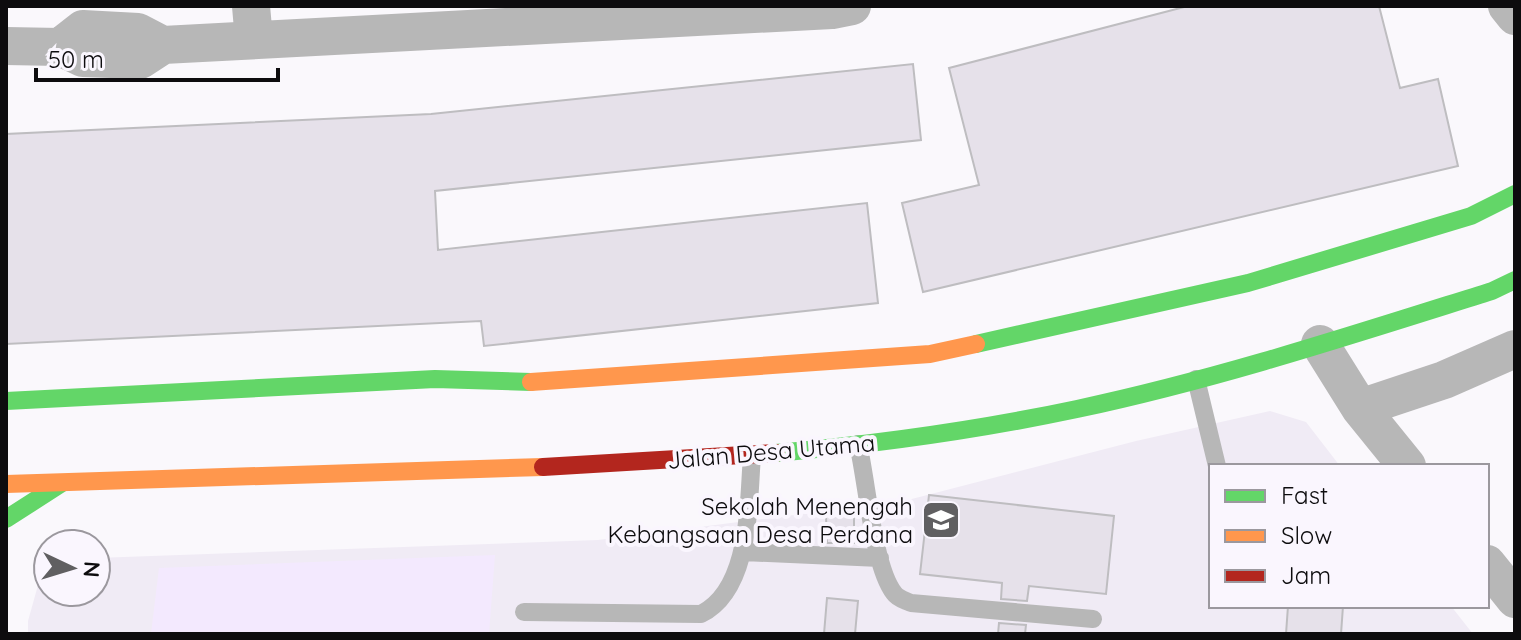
<svg xmlns="http://www.w3.org/2000/svg" width="1521" height="640" font-family="Quicksand,sans-serif">
<rect width="100%" height="100%" fill="#faf8fc"/>
<path fill="#f0ebf5" d="M1270,411L1306,422L1340,466H1211V606H1451L1473,634H28V621L45,560L48,559V592H96V558L598,540L904,501L1136,441Z"/>
<path fill="#f3e9fe" d="M495,555L489,634H151L159,568Z"/>
<path fill="#e6e1ea" stroke="#bebdc0" stroke-width="2" d="M1188,6H1379L1400,88L1438,79L1458,166L923,292L902,203L979,185L949,68Z
M913,64L921,140L435,191L438,250L867,203L878,303L484,346L481,321L6,344V134L431,114Z
M929,495L1114,516L1106,594L1029,586L1027,601L1001,599L1002,583L920,574Z
M826,516H854V543H827Z
M827,598L858,601L855,634H824Z
M1288,606H1343L1341,634H1286Z
M999,623L1026,625L1025,634H998Z"/>
<g fill="none" stroke-linecap="round" stroke-linejoin="round">
<path stroke="#b7b7b7" stroke-width="18" d="M1196,379L1217,466
M858,444C867,481 873,566 894,593C898,599 905,600 911,603L1093,619
M744,552L880,558
M524,612L701,614C751,589 748,504 752,456"/>
<path stroke="#b7b7b7" stroke-width="38" d="M251,6L254,40
M1507,6L1515,16
M6,46L60,47L83,58L140,60L163,45L832,10L852,6
M60,47L83,29L138,32L163,45
M1320,344L1360,408L1407,466
M1360,408L1444,380L1515,349
M1487,564L1515,599"/>
<path stroke="#63d668" stroke-width="18" d="M976,344L1248,283L1471,216L1515,194
M6,401L435,379L531,382
M776,453C877,444 978,430 1077,409C1218,379 1355,334 1492,291L1515,280
M6,519L62,483"/>
<path stroke="#ff974d" stroke-width="18" d="M531,382L930,354L976,344
M6,484L543,467"/>
<path stroke="#b3261e" stroke-width="18" d="M543,467L776,453"/>
</g>
<defs>
<symbol id="school-square" viewBox="-11 -11 22 22"><rect x="-9" y="-9" width="18" height="18" rx="4" fill="#605f61" stroke="#faf6fe"/><path d="M0-5L7-2L0 1L-7-2ZM-4 1L0 2.5L4 1V4Q0 6-4 4Z" fill="#fff"/></symbol>
</defs>
<g fill-rule="evenodd">
<use href="#school-square" x="919" y="498" width="44" height="44"/>
</g>
<g text-anchor="middle" dominant-baseline="central" stroke-width="8" stroke-linejoin="round" paint-order="stroke">
<g font-size="24" fill="#0d0c0e" stroke="#faf6fe">
<text transform="translate(771 451) rotate(-5)">Jalan Desa Utama</text>
</g>
<g font-size="24" fill="#0d0c0e" stroke="#faf6fe" text-anchor="end">
<text x="913" y="506">Sekolah Menengah<tspan x="913" dy="28">Kebangsaan Desa Perdana</tspan></text>
</g>
</g>
<rect width="1521" height="640" fill="none" stroke="#0d0c0e" stroke-width="16"/>
<rect x="1209" y="464" width="280" height="144" fill="#faf6fe" stroke="#9b989e" stroke-width="2"/>
<rect x="1225" y="490" width="40" height="12" fill="#63d668" stroke="#9b989e" stroke-width="2"/>
<text x="1281" y="504" font-size="24" fill="#0d0c0e">Fast</text>
<rect x="1225" y="530" width="40" height="12" fill="#ff974d" stroke="#9b989e" stroke-width="2"/>
<text x="1281" y="544" font-size="24" fill="#0d0c0e">Slow</text>
<rect x="1225" y="570" width="40" height="12" fill="#b3261e" stroke="#9b989e" stroke-width="2"/>
<text x="1281" y="584" font-size="24" fill="#0d0c0e">Jam</text>
<g transform="translate(72 568) rotate(94)"><circle r="38" fill="#faf6fe" stroke="#9b989e" stroke-width="2"/>
<path d="M0-6L14 30L0 20L-14 30Z" fill="#605f61"/>
<text y="-12" font-size="22" font-weight="bold" text-anchor="middle" fill="#0d0c0e">N</text>
</g>
<path d="M36 68v12h242v-12" fill="none" stroke="#0d0c0e" stroke-width="4"/>
<text x="48" y="68" font-size="24" fill="#0d0c0e" stroke="#faf6fe" stroke-width="6" paint-order="stroke">50 m</text>
</svg>
